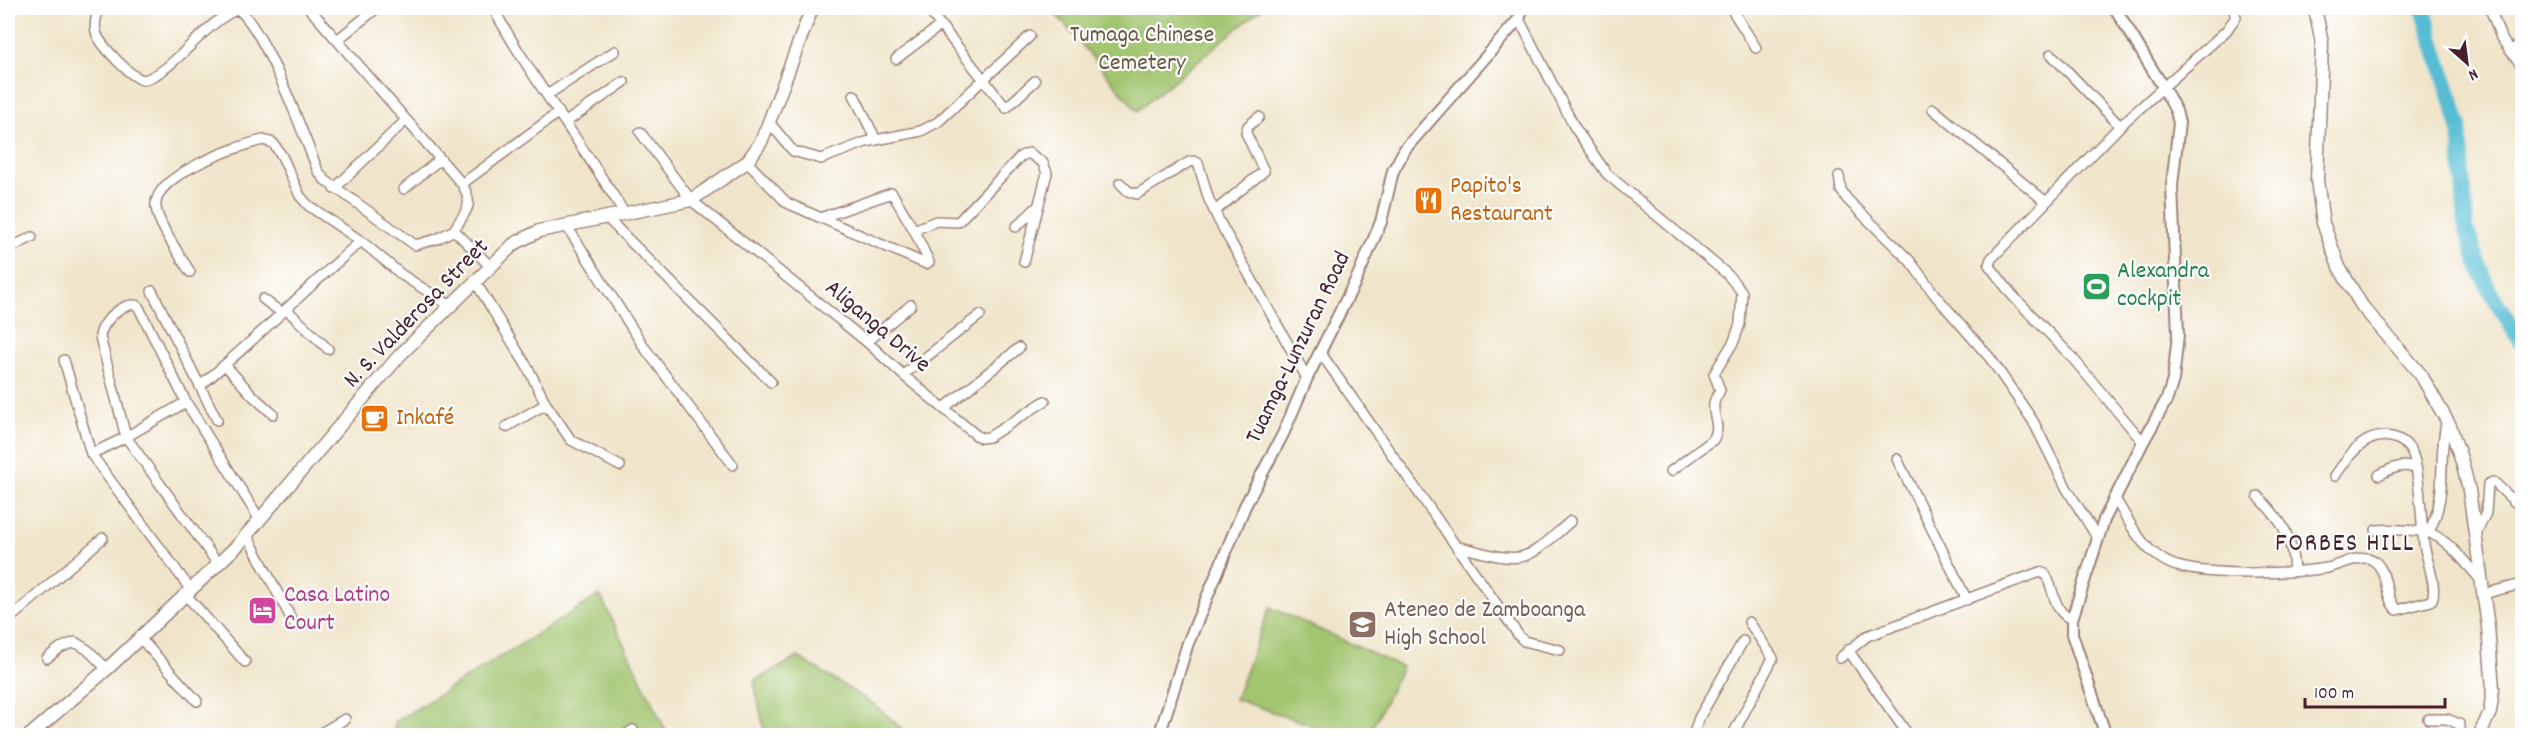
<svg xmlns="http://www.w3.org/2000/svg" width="2530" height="743" font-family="Dekko,sans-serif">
<rect width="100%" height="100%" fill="#fff"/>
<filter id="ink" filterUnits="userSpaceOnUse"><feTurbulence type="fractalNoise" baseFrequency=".0167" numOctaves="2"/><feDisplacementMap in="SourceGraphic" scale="12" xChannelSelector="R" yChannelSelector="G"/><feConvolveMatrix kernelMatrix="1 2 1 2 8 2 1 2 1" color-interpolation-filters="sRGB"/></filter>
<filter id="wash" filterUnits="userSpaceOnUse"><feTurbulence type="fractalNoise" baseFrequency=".008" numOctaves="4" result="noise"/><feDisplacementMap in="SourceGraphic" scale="24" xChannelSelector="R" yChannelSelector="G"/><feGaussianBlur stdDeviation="1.35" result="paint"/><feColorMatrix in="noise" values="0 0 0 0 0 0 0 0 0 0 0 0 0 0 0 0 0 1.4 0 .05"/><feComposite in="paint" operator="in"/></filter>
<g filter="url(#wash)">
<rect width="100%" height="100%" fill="#f0e5ca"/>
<path fill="#a2c56f" stroke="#76724d" stroke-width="1.5" d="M1051,8H1262L1137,111Z
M600,595L668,735L393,736L395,722Z
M1270,607L1402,667L1369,735H1340L1235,699Z
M798,657L875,705L909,735H765L754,681Z"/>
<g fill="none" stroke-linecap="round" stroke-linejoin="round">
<path stroke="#57bdd4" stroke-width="16" d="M2423,8L2460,127L2466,229L2486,284L2522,344"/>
</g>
</g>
<g filter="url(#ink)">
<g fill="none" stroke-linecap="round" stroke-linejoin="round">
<defs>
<path id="minor" d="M100,8C96,16 93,25 97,35C102,46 132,79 144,80C175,71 203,23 238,9C266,31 303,134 318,171L325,180L415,245L437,239L454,230
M309,8L462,184C475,206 466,210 454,230L491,267
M493,8C532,79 582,144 625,214
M927,8L1006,108L1035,81
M1731,8L1756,48
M2490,8L2501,38L2522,66
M1519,19L1575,128L1607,174L1727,274L1742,292L1740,324L1734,341L1714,374L1720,390C1718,395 1714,399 1714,404C1712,418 1722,425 1713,440L1671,471
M337,40L377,8
M2510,51L2522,43
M2051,54L2120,126
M896,59L941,25
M547,95L615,51
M854,95L876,140
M1933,109L2046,202
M566,122L624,82
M769,122L793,151L821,159L866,142L921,131L938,122L1030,36
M640,132L691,200L867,342L903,375L976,435L981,438L989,437L1045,401
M747,162L787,203L926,264L929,262L914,230L892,193L823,217
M1839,176L1841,190L1847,199L1910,261L1935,295L1990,358L2033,421L2067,489L2097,537
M1120,183L1128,191L1137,194L1189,162L1194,161L1198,163L1209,200L1219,221L1307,378
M462,184L559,112
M334,189L406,120
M404,189L440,159
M1215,211L1264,171L1246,133L1248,126L1259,117
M607,218L771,382
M566,225L644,347L733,465
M1016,227L1037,207
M914,230L936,221L958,222L1021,156L1029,153L1043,163L1047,173L1024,262
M8,249L32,237
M190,272C180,255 158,225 156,207C152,175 238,146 263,140L273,143L282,156L300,196L309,206L361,241L402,275L449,305
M475,281L529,370L546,404L571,440L620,466
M152,291L217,420
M263,299L282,313
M286,309L328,349
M867,342L911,305
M1320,352L1519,636L1524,641L1560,650
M64,360L91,454L191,590
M225,365L253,396L273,414
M903,375L980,315
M200,386C255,340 306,289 361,241
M944,408L1019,348
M506,427L546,404
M2143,442L2070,355L2012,295L1989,265L1991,259L2120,126L2226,31L2236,17L2233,8
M91,454L126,437L186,402
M1897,459L1967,600
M2379,475C2390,469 2402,463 2415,468
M2258,496C2283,523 2292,534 2294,571
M2114,497C2125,514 2135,536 2150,550C2157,556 2168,564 2177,566C2212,576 2290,574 2327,568C2339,566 2360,554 2371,559C2390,569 2383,598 2397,610L2431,601C2439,590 2426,559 2424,544C2421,523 2420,469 2412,453C2403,435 2382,432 2365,442C2352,450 2344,463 2335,476
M2376,530C2387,529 2424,530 2432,534C2451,543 2466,564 2480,579
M2429,532C2450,489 2436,462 2447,419
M247,535L294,624
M2475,536L2486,513L2488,484L2493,482L2496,484L2522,509
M1458,547C1477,550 1501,560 1520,557C1538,554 1556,533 1571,521
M218,564L126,437L100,337C101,322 124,300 138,306L186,402L260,520
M2483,594L2522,584
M186,595L245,662
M8,620L103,538
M140,638L197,701
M1848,650L1907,733
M47,658L60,648L75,642L88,650L107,669
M1840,658L1867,636L2040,572L2045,574C2055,589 2053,613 2072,619
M2428,719H2447L2459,724V736
M316,736L345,719
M624,736L633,730
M1693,736L1699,718L1743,641
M1732,736L1773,658L1749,622"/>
<path id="tertiary" d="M1159,736L1188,643L1245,506L1283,434L1307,378L1357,278L1381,222L1393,171L1405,149L1519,19L1523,8
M2106,736L2072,634V619L2104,520L2143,442L2167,399L2173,380L2178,335L2172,185L2179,123L2176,111L2163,87L2115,8"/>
<path id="secondary" d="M2315,8L2322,43L2317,180L2323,223L2339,267L2362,306L2421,375L2450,426L2462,462L2469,490L2488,627L2493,689L2490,712L2479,736
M29,736L107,669L238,545L400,355L514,244L539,231L691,200L747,162L761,142L769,122L812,8"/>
</defs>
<use href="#minor" stroke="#9d827a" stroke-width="12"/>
<use href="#tertiary" stroke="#9d827a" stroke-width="14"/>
<use href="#secondary" stroke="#9d827a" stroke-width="15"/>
<use href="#minor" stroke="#fff" stroke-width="9"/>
<use href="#tertiary" stroke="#fff" stroke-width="10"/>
<use href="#secondary" stroke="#fff" stroke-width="12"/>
</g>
</g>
<defs>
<symbol id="restaurant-square" viewBox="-11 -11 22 22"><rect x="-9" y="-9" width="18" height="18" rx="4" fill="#e8710a" stroke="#fff"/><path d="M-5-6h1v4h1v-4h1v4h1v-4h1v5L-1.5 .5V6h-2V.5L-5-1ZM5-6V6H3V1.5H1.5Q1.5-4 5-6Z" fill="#fff"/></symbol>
<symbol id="stadium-square" viewBox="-11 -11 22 22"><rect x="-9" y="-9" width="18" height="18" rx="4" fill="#2e9e5b" stroke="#fff"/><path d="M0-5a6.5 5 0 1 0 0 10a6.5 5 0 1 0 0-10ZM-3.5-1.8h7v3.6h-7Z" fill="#fff"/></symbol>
<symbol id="cafe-square" viewBox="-11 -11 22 22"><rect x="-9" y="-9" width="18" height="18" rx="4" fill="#e8710a" stroke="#fff"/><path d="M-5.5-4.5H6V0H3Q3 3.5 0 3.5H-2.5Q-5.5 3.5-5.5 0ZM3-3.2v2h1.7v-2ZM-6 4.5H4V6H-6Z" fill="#fff"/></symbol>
<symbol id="hotel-square" viewBox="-11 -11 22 22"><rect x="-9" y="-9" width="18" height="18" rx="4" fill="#d1479c" stroke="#fff"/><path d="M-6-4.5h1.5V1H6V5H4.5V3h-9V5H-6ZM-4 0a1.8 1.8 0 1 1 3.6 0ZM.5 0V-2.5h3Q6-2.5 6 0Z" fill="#fff"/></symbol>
<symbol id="school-square" viewBox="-11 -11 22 22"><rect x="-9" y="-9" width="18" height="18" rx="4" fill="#8d6e63" stroke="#fff"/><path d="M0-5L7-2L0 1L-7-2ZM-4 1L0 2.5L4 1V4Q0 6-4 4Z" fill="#fff"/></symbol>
</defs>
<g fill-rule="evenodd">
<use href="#restaurant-square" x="1412" y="184" width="33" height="33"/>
<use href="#stadium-square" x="2080" y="270" width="33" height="33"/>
<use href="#cafe-square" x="358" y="402" width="33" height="33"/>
<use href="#hotel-square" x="246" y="594" width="33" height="33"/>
<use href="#school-square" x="1346" y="608" width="33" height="33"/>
</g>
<g text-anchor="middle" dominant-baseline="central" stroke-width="4.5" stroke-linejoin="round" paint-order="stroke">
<g font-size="24" fill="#695943" stroke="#fff">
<text x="1142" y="36">Tumaga Chinese<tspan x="1142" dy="28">Cemetery</tspan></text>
</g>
<g font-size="24" fill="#c56008" stroke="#fff" text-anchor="start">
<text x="1450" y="187">Papito's<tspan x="1450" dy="28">Restaurant</tspan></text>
<text x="396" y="419">Inkafé</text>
</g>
<g font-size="24" fill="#27864d" stroke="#fff" text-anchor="start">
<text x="2117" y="272">Alexandra<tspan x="2117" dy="28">cockpit</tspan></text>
</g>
<g font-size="24" fill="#4a1f2b" stroke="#fff">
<text transform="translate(417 314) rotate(-46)">N. S. Valderosa Street</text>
<text transform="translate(877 327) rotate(40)">Aliganga Drive</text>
<text transform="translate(1299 348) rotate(-64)">Tuamga-Lunzuran Road</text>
</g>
<g font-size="24" fill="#b23c85" stroke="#fff" text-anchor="start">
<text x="284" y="596">Casa Latino<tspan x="284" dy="28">Court</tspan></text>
</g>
<g font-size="24" fill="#785e54" stroke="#fff" text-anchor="start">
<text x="1384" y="611">Ateneo de Zamboanga<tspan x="1384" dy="28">High School</tspan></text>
</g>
<g font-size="26" letter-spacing="1.5" fill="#4a1f2b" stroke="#fff">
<text x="2345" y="544">FORBES HILL</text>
</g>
</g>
<rect width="2530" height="743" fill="none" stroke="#fff" stroke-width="30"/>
<g transform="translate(2467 63) rotate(152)" stroke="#ffffff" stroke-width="4.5" paint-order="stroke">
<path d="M0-4.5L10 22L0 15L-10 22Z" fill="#4a1f2b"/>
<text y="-9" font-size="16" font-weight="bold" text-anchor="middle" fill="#4a1f2b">N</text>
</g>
<path d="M2305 698v9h140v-9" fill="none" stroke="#4a1f2b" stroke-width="3"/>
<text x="2314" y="698" font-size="18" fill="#4a1f2b" stroke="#ffffff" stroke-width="4.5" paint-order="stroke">100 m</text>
</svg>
